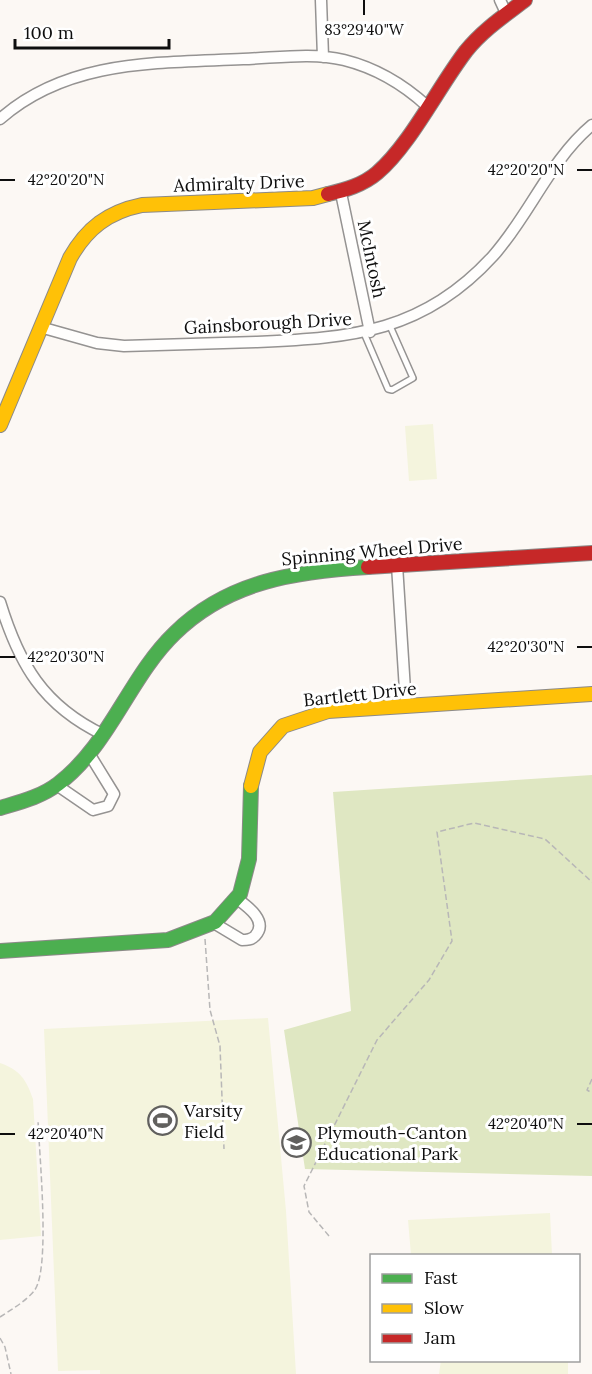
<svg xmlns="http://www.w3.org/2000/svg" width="592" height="1374" font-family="Lora,serif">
<rect width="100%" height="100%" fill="#fcf8f4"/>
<path fill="#dfe7c2" d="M592,775V1176L305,1169L284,1030L351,1011L333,792Z"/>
<path fill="#f4f4dd" d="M433,424L437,479L409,481L405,426Z
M268,1018L286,1211L296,1374H100V1370L58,1371L44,1029Z
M0,1063C20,1070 26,1079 33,1099L41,1236L0,1240Z
M550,1213L552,1255H411L408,1220Z
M441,1360L568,1361V1374H439Z"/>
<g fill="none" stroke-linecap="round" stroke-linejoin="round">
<defs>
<path id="lane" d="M364,333L388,389L392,390L413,378L390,326"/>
<path id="street" d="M321,0L323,57
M500,0L506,13
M0,119C68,59 158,63 243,59C276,58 312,52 344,60C376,68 403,84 427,106
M341,193L370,332
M40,327L97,343L124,346C168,345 213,343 257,342C352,338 424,332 493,256C529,216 550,160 592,125
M397,565L406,706
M0,602C19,664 43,706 104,735
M58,786L93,810L108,806L114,794L90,755
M212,922L242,940C247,940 251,940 255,936C269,921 247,906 236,898"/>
<path id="fast" d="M0,808C20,802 41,797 58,784C110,745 129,677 175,633C228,581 297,571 368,567
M0,951L168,940L215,922L240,894L249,859L251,786"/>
<path id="slow" d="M0,425L70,258C87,228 108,212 142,205L313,198L328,194
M251,786L260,752L283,726L328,711L592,694"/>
<path id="jam" d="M328,194C345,190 363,185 377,173C410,145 439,86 466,51C483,30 504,16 525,0
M368,567L592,553"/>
</defs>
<use href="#lane" stroke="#959392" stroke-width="8"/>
<use href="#street" stroke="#959392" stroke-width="13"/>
<use href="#fast" stroke="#8c8a88" stroke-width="16"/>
<use href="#slow" stroke="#8c8a88" stroke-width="16"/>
<use href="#jam" stroke="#8c8a88" stroke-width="16"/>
<path stroke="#b8b7b7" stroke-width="1.5" stroke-dasharray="6 3" stroke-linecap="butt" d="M205,939L210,1010L220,1046L224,1149
M592,1079L587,1090L592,1093
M329,1236L309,1212L304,1186L377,1040L429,980L452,941L437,832L474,823L545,839L592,882
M0,1317C11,1310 26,1301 34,1291C51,1271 39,1152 38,1120
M0,1338L5,1347L11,1374"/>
<use href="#lane" stroke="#fffefd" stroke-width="5"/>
<use href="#street" stroke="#fffefd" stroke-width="10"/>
<use href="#fast" stroke="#4caf50" stroke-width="14"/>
<use href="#slow" stroke="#ffc107" stroke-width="14"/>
<use href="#jam" stroke="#c62828" stroke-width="14"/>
</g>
<path fill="none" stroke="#0e0e0e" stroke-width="2" d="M364,0V15M577,170H592M0,180H15M577,647H592M0,657H15M577,1124H592M0,1134H15"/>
<defs>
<symbol id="stadium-ring" viewBox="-11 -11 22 22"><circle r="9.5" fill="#fff" stroke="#61605e" stroke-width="1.5"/><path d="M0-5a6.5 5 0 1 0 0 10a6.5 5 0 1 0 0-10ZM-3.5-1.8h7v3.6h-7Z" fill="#61605e"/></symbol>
<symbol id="school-ring" viewBox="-11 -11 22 22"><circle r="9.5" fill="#fff" stroke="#61605e" stroke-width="1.5"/><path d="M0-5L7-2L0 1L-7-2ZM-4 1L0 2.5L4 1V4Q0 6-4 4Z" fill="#61605e"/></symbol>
</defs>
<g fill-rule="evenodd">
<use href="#stadium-ring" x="146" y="1104" width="33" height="33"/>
<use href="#school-ring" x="280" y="1126" width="33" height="33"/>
</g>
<g text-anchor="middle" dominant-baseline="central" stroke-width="6" stroke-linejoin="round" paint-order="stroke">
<g font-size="18" fill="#0e0e0e" stroke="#fff">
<text transform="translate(239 183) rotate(-2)">Admiralty Drive</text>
<text transform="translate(372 259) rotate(78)">McIntosh</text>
<text transform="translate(268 323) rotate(-3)">Gainsborough Drive</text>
<text transform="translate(372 551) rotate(-5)">Spinning Wheel Drive</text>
<text transform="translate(360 694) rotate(-6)">Bartlett Drive</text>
</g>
<g font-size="18" fill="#0e0e0e" stroke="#fff" text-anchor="start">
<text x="184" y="1110">Varsity<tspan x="184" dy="21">Field</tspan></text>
<text x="317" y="1132">Plymouth-Canton<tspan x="317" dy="21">Educational Park</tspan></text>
</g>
</g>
<g font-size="15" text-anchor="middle" fill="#0e0e0e" stroke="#fff" stroke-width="6" stroke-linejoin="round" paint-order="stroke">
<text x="364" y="35">83°29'40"W</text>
<text x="526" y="175">42°20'20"N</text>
<text x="66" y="185">42°20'20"N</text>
<text x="526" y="652">42°20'30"N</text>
<text x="66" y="662">42°20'30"N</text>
<text x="526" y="1129">42°20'40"N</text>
<text x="66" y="1139">42°20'40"N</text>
</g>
<rect x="370" y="1254" width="210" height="108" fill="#ffffff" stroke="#9f9f9f" stroke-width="1.5"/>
<rect x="382" y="1274" width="30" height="9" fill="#4caf50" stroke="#9f9f9f" stroke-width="1.5"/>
<text x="424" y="1284" font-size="18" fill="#0e0e0e">Fast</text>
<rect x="382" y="1304" width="30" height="9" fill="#ffc107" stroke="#9f9f9f" stroke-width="1.5"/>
<text x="424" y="1314" font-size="18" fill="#0e0e0e">Slow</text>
<rect x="382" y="1334" width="30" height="9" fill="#c62828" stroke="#9f9f9f" stroke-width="1.5"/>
<text x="424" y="1344" font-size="18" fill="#0e0e0e">Jam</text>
<path d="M15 39v9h154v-9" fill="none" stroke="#0e0e0e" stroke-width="3"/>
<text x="24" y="39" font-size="18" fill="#0e0e0e" stroke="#ffffff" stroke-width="4.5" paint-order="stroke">100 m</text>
</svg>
